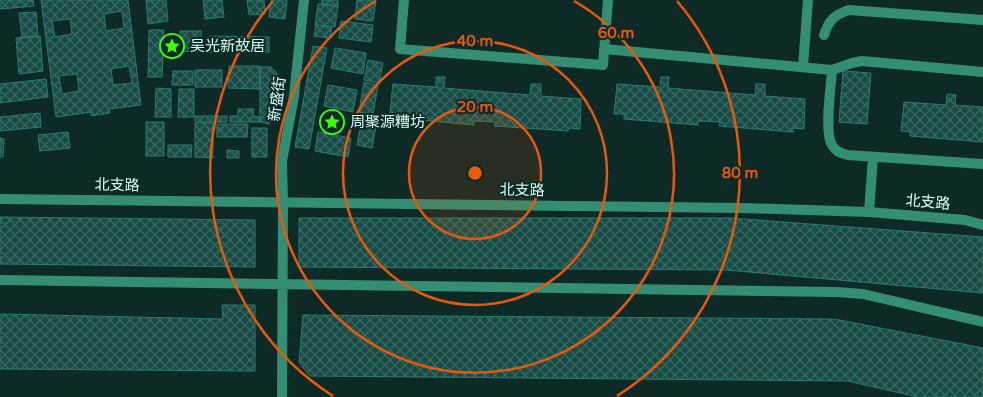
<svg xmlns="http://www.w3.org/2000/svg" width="983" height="397" font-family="'Varela Round','Noto Sans SC',sans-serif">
<defs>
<pattern id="building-cross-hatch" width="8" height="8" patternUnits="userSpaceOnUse" patternTransform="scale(1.25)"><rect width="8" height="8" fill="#184d47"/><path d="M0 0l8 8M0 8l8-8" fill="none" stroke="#396862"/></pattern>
</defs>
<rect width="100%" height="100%" fill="#0e2a26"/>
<path fill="url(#building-cross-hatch)" stroke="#287b71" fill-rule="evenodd" d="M0,0H33L34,6L0,9Z
M41,0H128L141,105L109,109L110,113L91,116V112L56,117ZM122,11L124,28L106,31L104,14ZM70,19L72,34L55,37L52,21ZM129,66L132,83L113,85L111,69ZM77,74L79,91L62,94L59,76Z
M146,0H166L168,21L148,24Z
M203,0H222L224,17L205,19Z
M247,0H264L265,14L249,15Z
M271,0H287L285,19L269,17Z
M322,0H338V6L321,4Z
M357,0H376L373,21L355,19Z
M318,4L338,6L335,27L315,25Z
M36,12L38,36L22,37L19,13Z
M341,21L373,25L371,42L339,38Z
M316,25L332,27L330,38L314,36Z
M149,30H164L162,77H148Z
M180,31H201V52L180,51Z
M40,36L43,71L19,74L16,38Z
M210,36L269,37V52H209Z
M313,46L327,48L309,149L295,147Z
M335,48L366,53L363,74L331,68Z
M368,60L383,63L379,83L364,80Z
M229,66H260V89L228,88Z
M260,67H271L281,78L269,124L260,122Z
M195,70H222V87H195Z
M173,71H193V85H172Z
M843,71L871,73L867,124L839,122Z
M436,77H445L444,88L530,95L531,84H541V96L581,99L580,129L569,128L568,131L495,126V122L474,121V125L399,118V114L390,113L393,84L436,87Z
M661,77H669L668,88L755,95L756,84H765V96L805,99L804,129L793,128V132L719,126L720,122L698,121V125L624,119V114H614L617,84L660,87Z
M46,79L48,97L0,103V84Z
M364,82L378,85L373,115L359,112Z
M328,85L357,90L353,112L324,106Z
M156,88L171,89V117H155Z
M179,89H194V117H178Z
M947,94L956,95L955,105L983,107V142L910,136V132L901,131L904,102L946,105Z
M238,109H254L253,116L260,117V122H230V116H238Z
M40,113L41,127L0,131V117Z
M195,116H227V122H195Z
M362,117L377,120L372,148L357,145Z
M146,122H164V156H146Z
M195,123H213V158L195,157Z
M217,124H248L247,137H217Z
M252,128H267V157H252Z
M68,132L70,148L40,151L38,135Z
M318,132L351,138L348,157L315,151Z
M0,138L4,139L3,157H0Z
M168,145H192L191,157H168Z
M227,150L239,151V158H227Z
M0,217L255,220V267L0,264Z
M299,218H730L983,237V293L727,270L299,267Z
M222,305H255V371L0,369V314L223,319Z
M303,315L834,319L983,348V397H918L848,381L310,376L299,363Z"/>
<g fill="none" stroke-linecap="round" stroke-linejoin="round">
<path stroke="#348e74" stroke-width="10" d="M404,0L400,49L603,65L608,0
M824,35C829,20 834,15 849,10L983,20
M604,49L832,70C831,86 824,133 832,145C836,152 842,154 848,155L983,164
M803,67L808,0
M832,70L852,63L862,61L983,72
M0,199L743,208L869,212L965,220L983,225
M869,212L873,157"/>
<path stroke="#348e74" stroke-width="10" d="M0,280L837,292L863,294L983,322
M282,397L283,203L282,161L294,96L304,0"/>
</g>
<circle cx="475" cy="173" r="66" fill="#e8590c" fill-opacity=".12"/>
<g fill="none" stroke="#e8590c" stroke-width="2.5">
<circle cx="475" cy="173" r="66"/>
<circle cx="475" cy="173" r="132"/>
<path d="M574 1A199 199 0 1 1 376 1"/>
<path d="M333 396A265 265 0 0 1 273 1M677 1A265 265 0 0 1 617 396"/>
</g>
<defs>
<symbol id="sight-ring" viewBox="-11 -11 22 22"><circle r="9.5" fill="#0e2a26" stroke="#3bff03" stroke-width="1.5"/><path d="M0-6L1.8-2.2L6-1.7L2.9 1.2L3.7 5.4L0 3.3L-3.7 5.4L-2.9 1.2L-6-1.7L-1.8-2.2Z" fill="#3bff03"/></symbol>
</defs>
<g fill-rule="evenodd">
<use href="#sight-ring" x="158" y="32" width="28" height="28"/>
<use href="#sight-ring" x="318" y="108" width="28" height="28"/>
</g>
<g text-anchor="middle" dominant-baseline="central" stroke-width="4" stroke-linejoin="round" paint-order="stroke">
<g font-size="15" fill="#d7fff7" stroke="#0e2a26" text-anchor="start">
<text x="190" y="46">吴光新故居</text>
<text x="350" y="122">周聚源糟坊</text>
</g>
<g font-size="15" fill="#d7fff7" stroke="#0e2a26">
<text transform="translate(277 99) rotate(-82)">新盛街</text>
<text transform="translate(117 185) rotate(1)">北支路</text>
<text transform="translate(522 190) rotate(1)">北支路</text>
<text transform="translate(928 202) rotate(5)">北支路</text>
</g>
</g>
<circle cx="475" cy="173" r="8" fill="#e8590c" stroke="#0e2a26" stroke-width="2.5"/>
<g font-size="15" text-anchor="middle" font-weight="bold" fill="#e8590c" stroke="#0e2a26" stroke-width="4" stroke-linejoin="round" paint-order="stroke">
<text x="616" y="38">60 m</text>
<text x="475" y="46">40 m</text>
<text x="475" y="112">20 m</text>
<text x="740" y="178">80 m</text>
</g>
</svg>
